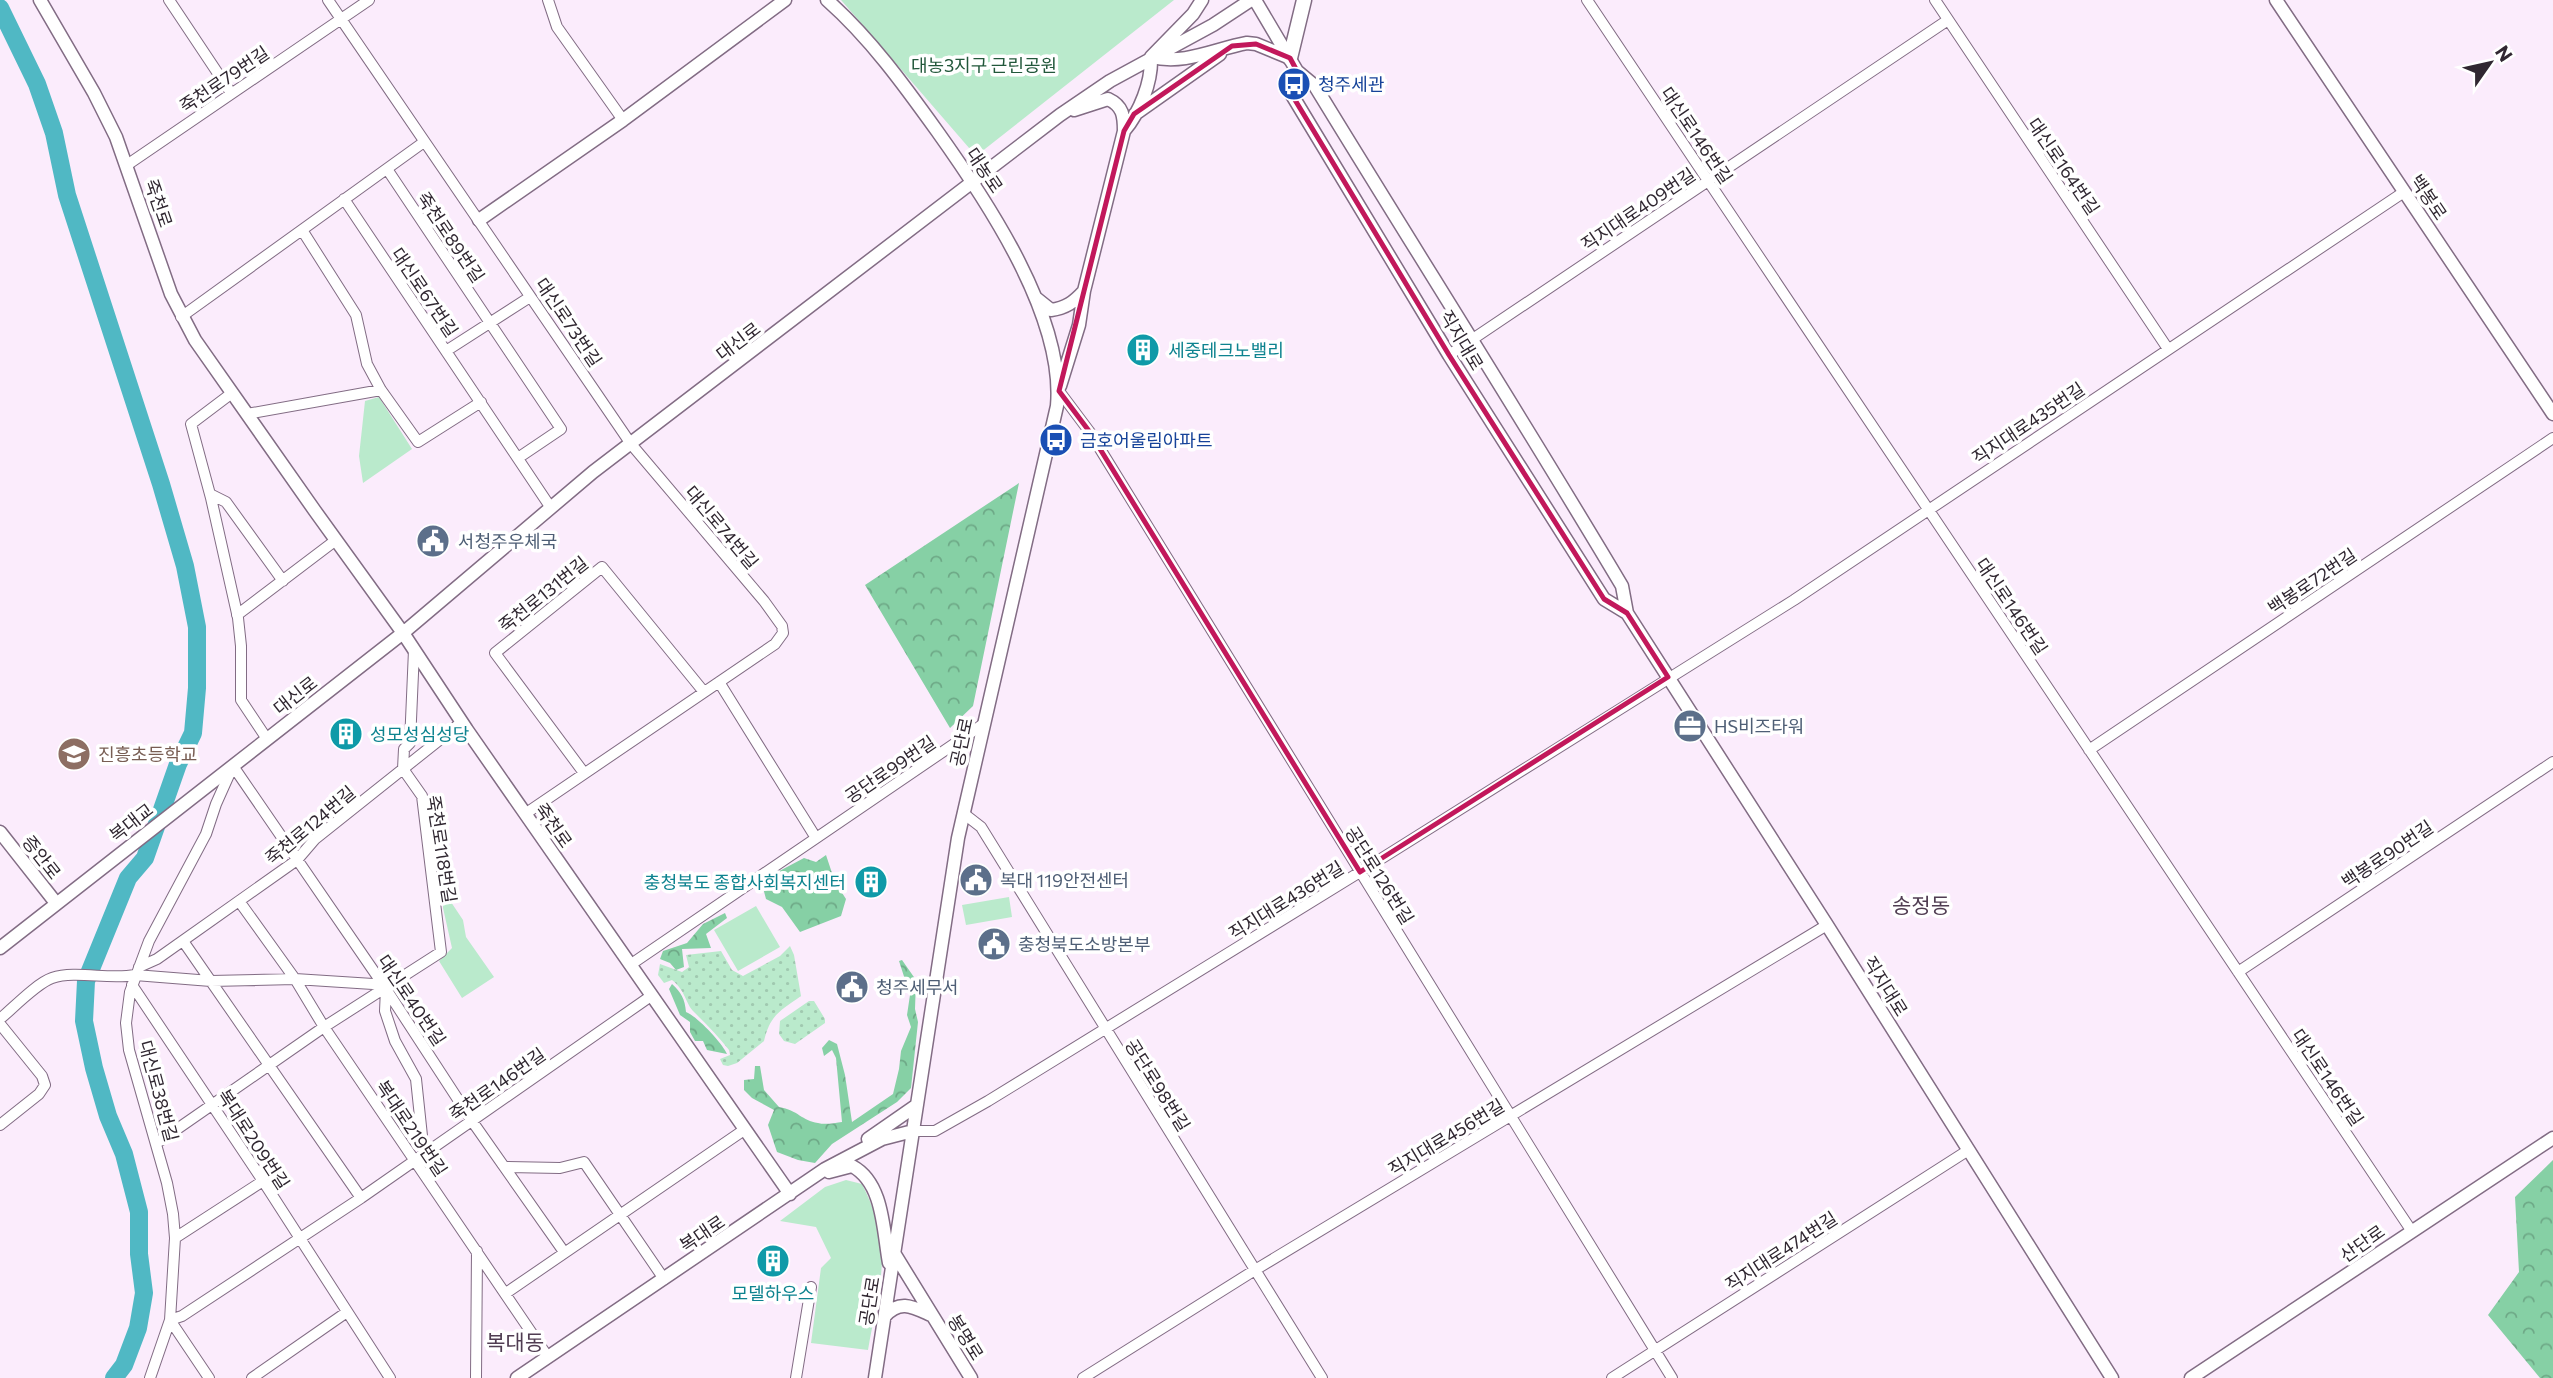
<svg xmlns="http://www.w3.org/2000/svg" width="2553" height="1378" font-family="Commissioner,'Noto Sans KR',sans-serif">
<defs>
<pattern id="grass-dots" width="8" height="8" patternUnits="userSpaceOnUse" patternTransform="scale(1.75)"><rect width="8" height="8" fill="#baeacc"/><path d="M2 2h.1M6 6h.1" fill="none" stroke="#a0c9b0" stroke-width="1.8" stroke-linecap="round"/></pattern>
<pattern id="forest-crowns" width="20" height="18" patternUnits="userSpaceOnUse" patternTransform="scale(1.75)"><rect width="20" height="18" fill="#86d0a5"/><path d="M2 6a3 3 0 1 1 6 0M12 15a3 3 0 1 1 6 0" fill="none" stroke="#6ea987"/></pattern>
</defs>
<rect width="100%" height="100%" fill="#fbecfc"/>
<path fill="url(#grass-dots)" d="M790,946L794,955L801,996C780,1011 770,1015 764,1041L737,1063L728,1066L723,1065L720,1059L730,1055L729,1050C718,1036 707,1025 694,1012C685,1003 686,991 672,980L664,983L658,975L660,964L682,972L689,967L686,955L721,951L732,970L743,976L780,956Z
M809,1001H814L825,1019V1023L795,1044L784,1041L779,1034L780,1021Z"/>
<path fill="url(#forest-crowns)" d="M1019,483L973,706L950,728L865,585Z
M826,855L835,882L846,899L841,916L800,932L782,907L766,899L762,884L768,877L804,858L816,862Z
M725,913L727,918L706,934L711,948L682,949L684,967L676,970L670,963L660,959L663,951L687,943L703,924Z
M902,960L916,980L915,1009L918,1022L911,1088L897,1102L832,1144L815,1163L798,1160L777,1152L768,1125L774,1110L752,1098L744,1090V1080L754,1079L755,1066H760L764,1090L779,1107C798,1110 802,1121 818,1123C825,1125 835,1123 842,1122L836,1058L832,1050L824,1056L822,1048L829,1040L837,1044L845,1075L852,1122L893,1094L899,1069L901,1051L911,1027L907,1015L910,995L899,961Z
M672,984C681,992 685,999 686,1012C697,1016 723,1044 727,1054L707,1050L703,1041H695L690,1032V1022L680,1015L669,989Z
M2553,1160V1378H2540L2488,1315L2519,1272L2515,1197Z"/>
<path fill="#baeacc" d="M841,0H1174L976,156Z
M379,397L412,449L363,483L359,456L365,401Z
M443,890L463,920L466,937L494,977L462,998L439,961L452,948L443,908Z
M1009,897L1012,917L966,925L962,905Z
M756,906L780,947L738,971L714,930Z
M846,1180L862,1184C873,1206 883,1232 882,1257C882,1287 873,1320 868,1350L811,1343L821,1268L831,1258L816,1227L780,1221L825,1187Z"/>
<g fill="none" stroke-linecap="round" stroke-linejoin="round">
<path stroke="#50b8c4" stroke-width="18" d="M0,8L37,84L54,133L67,195L161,484L185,566L197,627V688L193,733L178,764L145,858L128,878L86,981L84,1021L94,1068L108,1116L124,1154L139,1212V1254L144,1293L138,1328L124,1365L114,1378"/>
<defs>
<path id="minor" d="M169,0L231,93
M328,0L631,444L764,601L782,626L783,633L775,644L525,814
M548,0L557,27L623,120
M1587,0L2411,1230
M1935,0L2168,349
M127,165L369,0
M387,169L561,429L518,458
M344,199L551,508
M302,230L356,315L367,364L381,390L418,442L481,402
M181,317L424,142
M446,351L530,297
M1449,355L1948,20
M1059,391L1089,431L1672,1378
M232,393L191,424L211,498L238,618L241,646V700L267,739
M247,414L381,390
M210,494L226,502L283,581
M237,615L336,540
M719,682L816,838
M2089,750L2553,438
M233,766L386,989L472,1121L564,1252
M584,773L495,653L602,567L704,692
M963,813L981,827L1322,1378
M183,941L361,1198
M630,965L982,725
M139,967L157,959L297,860L315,839L462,722
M2238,972L2553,762
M295,979L324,1027L548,1357
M295,979L373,984L386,989L385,1011L395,1041L416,1079L424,1155
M132,985L263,1181L390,1378
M0,1019C13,1008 37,983 52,978C76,970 109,980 135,975L211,981L295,979L239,901
M0,1024L42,1076L45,1085L39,1094L0,1125
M913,1131H935L988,1101L1360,872L1794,600L2404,192
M157,1143L324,1027L441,952L422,796L403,769L404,749L410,743L414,650
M506,1167L560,1168L584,1162L664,1279
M175,1238L263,1181
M506,1293L744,1130
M170,1320L182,1316L361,1198L651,996
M170,1320L209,1378
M150,1378L170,1320L175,1238L173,1214L167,1183L129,1050L126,1023L130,992L149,941L206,834L216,804L233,766
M252,1378L347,1312
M476,1378L477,1251
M796,1378L811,1287
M1083,1378L1255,1270L1827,925
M1612,1378L1967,1151"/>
<path id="tertiary" d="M40,0L94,93L116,137L171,294L195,340L315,511L403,633L467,730L790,1194
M827,0C870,38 904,85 937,131C987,201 1065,317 1057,406L958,838L875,1378
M1255,0L1297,71L1315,86C1417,253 1522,418 1622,586L1627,613L1827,925L2112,1378
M2276,0L2553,414
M1151,57C1186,65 1214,49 1247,43L1256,44L1290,58
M1297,71L1292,95L1449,355L1604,599L1627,613
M1135,114L1220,54
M1124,131C1140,112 1152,82 1151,57L1193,14L1202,0
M479,220L623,120L785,0
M1036,298L1051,310C1066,308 1074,302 1084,291
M1060,386L1079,325L1084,291L1124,131C1124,116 1123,106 1108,99L1074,110
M0,832L56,903
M0,948L403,633L593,472L1060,115L1110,81L1213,25L1251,0
M868,1139L917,1105
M829,1172L852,1166C884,1183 883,1231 889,1263
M894,1253L971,1378
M885,1316C900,1299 913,1307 931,1315
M517,1378L825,1169L882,1139L913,1131
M2191,1378L2553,1138"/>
<path id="secondary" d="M1290,58L1304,0"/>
</defs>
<use href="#minor" stroke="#826c84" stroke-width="12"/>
<use href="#tertiary" stroke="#826c84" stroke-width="15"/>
<use href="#secondary" stroke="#826c84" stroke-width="17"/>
<use href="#minor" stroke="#fff" stroke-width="10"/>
<use href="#tertiary" stroke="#fff" stroke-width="12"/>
<use href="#secondary" stroke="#fff" stroke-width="14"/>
</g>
<path fill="none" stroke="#c2185b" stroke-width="5" stroke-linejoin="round" d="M1256,44L1290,58L1297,71L1292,95L1449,355L1604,599L1627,613L1668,677L1360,872L1089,431L1059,391L1124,131L1134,114L1232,46Z"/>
<defs>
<symbol id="bus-disc" viewBox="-11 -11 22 22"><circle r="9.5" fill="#1a4fb4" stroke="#fff"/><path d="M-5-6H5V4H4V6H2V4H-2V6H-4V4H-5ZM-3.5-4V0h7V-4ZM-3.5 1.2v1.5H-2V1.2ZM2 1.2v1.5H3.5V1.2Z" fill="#fff"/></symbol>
<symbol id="building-disc" viewBox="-11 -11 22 22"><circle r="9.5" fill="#0f9aa8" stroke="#fff"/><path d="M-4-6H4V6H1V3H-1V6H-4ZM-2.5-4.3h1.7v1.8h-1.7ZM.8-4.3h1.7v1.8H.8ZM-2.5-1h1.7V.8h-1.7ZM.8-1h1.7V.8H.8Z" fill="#fff"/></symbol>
<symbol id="civic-disc" viewBox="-11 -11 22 22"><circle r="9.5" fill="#5c6f8a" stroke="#fff"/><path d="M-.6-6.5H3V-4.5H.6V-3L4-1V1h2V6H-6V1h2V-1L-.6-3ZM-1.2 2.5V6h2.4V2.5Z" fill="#fff"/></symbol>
<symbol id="office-disc" viewBox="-11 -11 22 22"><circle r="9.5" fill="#5c6f8a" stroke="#fff"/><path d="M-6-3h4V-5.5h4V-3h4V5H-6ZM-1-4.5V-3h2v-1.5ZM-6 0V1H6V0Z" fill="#fff"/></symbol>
<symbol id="school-disc" viewBox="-11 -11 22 22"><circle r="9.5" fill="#8d6e63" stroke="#fff"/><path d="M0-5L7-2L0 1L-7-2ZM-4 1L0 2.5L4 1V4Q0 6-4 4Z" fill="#fff"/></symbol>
</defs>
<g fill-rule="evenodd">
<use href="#bus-disc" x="1275" y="65" width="38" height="38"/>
<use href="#building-disc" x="1124" y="331" width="38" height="38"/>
<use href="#bus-disc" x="1037" y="421" width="38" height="38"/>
<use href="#civic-disc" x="414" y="522" width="38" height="38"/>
<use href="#office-disc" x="1671" y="707" width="38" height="38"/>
<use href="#building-disc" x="327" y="715" width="38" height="38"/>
<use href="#school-disc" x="55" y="735" width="38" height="38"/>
<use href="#civic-disc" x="957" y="861" width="38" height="38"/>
<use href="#building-disc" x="852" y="863" width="38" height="38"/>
<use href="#civic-disc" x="975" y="925" width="38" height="38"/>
<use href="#civic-disc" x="833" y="968" width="38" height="38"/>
<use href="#building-disc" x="754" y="1242" width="38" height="38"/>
</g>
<g text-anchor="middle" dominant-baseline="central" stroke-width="7" stroke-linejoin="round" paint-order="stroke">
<g font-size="18" fill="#22583b" stroke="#fff">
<text x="984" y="65">대농3지구 근린공원</text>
</g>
<g font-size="18" fill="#302731" stroke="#fff">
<text transform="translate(224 79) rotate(-34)">죽천로79번길</text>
<text transform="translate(1697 135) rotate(56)">대신로146번길</text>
<text transform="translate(2064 166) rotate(56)">대신로164번길</text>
<text transform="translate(985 170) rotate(56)">대농로</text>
<text transform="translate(2429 197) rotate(56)">백봉로</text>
<text transform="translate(159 203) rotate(71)">죽천로</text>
<text transform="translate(1638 209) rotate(-34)">직지대로409번길</text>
<text transform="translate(451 237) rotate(56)">죽천로89번길</text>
<text transform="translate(425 292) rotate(56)">대신로67번길</text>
<text transform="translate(569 322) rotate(56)">대신로73번길</text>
<text transform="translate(1462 340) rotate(59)">직지대로</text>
<text transform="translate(738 341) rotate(-37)">대신로</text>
<text transform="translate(2028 423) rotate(-34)">직지대로435번길</text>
<text transform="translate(722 527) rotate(50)">대신로74번길</text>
<text transform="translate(2312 581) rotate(-34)">백봉로72번길</text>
<text transform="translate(543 594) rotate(-39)">죽천로131번길</text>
<text transform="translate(2012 606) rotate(56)">대신로146번길</text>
<text transform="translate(295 695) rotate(-38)">대신로</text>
<text transform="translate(961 742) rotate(-78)">공단로</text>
<text transform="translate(890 769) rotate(-34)">공단로99번길</text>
<text transform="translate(131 822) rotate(-38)">복대교</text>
<text transform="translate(310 825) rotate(-40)">죽천로124번길</text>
<text transform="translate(554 825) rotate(55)">죽천로</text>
<text transform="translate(442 849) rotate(81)">죽천로118번길</text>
<text transform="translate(2387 854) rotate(-34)">백봉로90번길</text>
<text transform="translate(42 857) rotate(52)">증안로</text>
<text transform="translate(1380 875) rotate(58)">공단로126번길</text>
<text transform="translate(1286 900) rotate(-32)">직지대로436번길</text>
<text transform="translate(1886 986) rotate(58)">직지대로</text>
<text transform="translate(412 1000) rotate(56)">대신로40번길</text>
<text transform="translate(2328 1077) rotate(56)">대신로146번길</text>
<text transform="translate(497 1084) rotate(-35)">죽천로146번길</text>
<text transform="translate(1158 1085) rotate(58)">공단로98번길</text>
<text transform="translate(159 1091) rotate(75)">대신로38번길</text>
<text transform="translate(412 1128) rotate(56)">복대로219번길</text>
<text transform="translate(1446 1137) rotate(-31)">직지대로456번길</text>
<text transform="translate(254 1139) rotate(57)">복대로209번길</text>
<text transform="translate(702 1233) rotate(-34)">복대로</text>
<text transform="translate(2362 1243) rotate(-35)">산단로</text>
<text transform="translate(1781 1251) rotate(-33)">직지대로474번길</text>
<text transform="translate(869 1301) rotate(-81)">공단로</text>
<text transform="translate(966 1337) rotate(58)">봉명로</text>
</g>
<g font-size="18" fill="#164399" stroke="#fff" text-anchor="start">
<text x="1318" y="84">청주세관</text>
<text x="1080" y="440">금호어울림아파트</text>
</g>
<g font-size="18" fill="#0d838f" stroke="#fff" text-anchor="start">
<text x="1168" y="350">세중테크노밸리</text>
<text x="370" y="734">성모성심성당</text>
<text x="846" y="882" text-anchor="end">충청북도 종합사회복지센터</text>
<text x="773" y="1293" text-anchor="middle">모델하우스</text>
</g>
<g font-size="18" fill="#4e5e75" stroke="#fff" text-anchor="start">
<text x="458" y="541">서청주우체국</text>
<text x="1714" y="726">HS비즈타워</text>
<text x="1000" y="880">복대 119안전센터</text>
<text x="1018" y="944">충청북도소방본부</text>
<text x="876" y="987">청주세무서</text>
</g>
<g font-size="18" fill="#785e54" stroke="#fff" text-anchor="start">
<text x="98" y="754">진흥초등학교</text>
</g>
<g font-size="21" fill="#503d52" stroke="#fff">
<text x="1921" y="904">송정동</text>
<text x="515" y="1341">복대동</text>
</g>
</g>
<g transform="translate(2490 63) rotate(56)" stroke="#ffffff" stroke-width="5" paint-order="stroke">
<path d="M0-5L12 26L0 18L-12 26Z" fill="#302731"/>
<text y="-10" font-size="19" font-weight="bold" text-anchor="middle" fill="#302731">N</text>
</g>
</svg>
